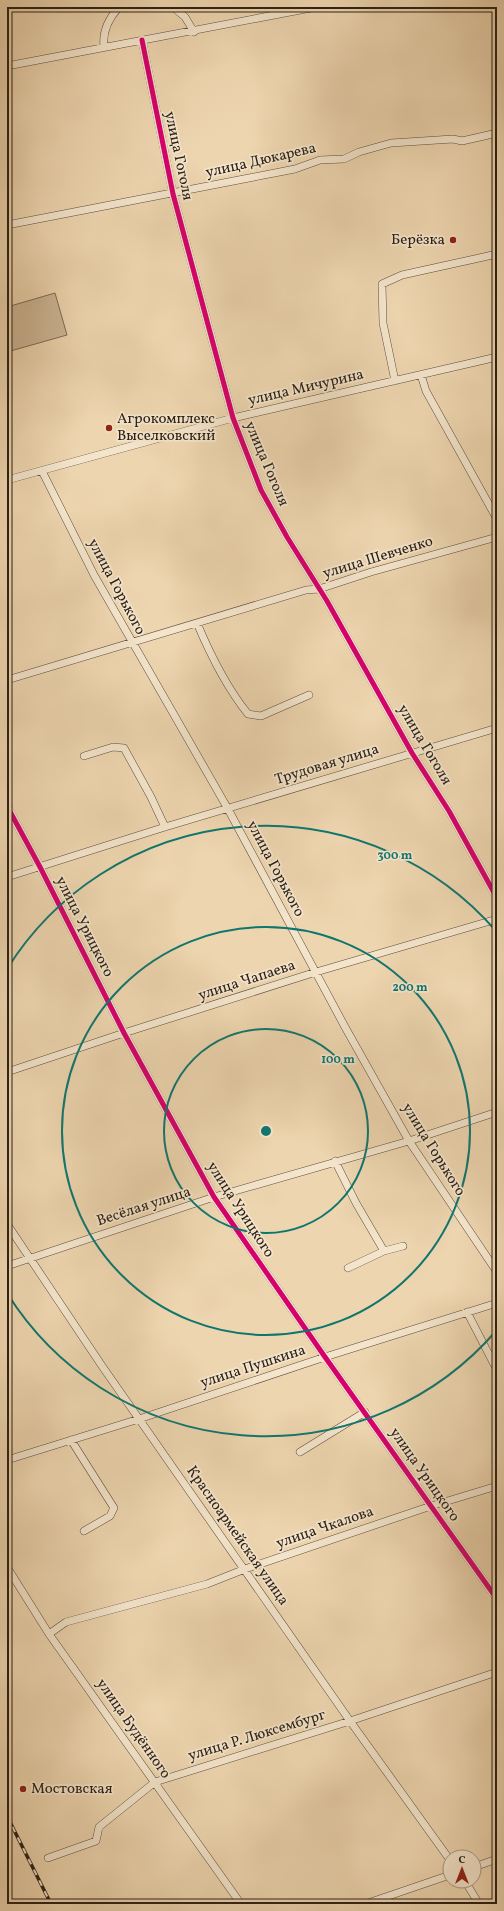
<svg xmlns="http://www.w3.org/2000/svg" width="504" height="1911" font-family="Vollkorn,serif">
<rect width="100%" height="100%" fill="#edd5af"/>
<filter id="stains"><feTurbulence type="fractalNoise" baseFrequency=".005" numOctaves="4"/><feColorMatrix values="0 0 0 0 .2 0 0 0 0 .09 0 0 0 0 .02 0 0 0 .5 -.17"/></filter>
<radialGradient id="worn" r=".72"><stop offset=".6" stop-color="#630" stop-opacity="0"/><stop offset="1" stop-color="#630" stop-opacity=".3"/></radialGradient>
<path fill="#ccb695" stroke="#7c6b56" d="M55,293L67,335L7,352V307Z"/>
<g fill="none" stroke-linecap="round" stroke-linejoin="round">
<defs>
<path id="minor" d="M173,7L185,17L194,32
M142,40L173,194L233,418L261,490L287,537L327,601L412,753L449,811L497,898
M104,47C102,31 109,18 119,7
M7,66L316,7
M7,225L295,169L320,160L344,159L359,152L391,143L453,139L462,141L497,133
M421,375L426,391L497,519
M395,381L383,323L382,284L402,275L497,254
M42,471L94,575L228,809L345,1027L409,1141L497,1272
M7,480L233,418L497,357
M197,623C210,654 227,688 248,714L261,716L309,695
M7,680L306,590L319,589L371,572L497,537
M84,756L113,747L124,748L151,797L165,827
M7,806L40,867L124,1033L214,1197L325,1357L497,1599
M7,877L165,827L497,728
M7,1072L124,1033L316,972L497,919
M335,1161L356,1203L384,1251
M7,1224L102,1366L350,1721L450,1860
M7,1266L214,1197L409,1141L497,1112
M348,1268L384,1251L403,1246
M467,1312L497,1370
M71,1440L114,1508L110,1516L84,1531
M300,1452L365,1412
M7,1460L139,1419L325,1357L497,1303
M7,1567L49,1634L241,1904
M49,1634L66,1622L207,1584L245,1569L431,1506L497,1486
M48,1858L96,1841L99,1827L155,1782L350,1721L497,1672
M474,1867L497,1859
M465,1881L479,1904
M365,1904L450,1875"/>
</defs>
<use href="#minor" stroke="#5c4d3c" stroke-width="8"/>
<use href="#minor" stroke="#f3e4cb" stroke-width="7"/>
<defs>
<path id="rail" d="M7,1816L51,1904"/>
</defs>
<use href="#rail" stroke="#2c2016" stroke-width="3.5"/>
<use href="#rail" stroke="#f3e4cb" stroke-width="2" stroke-dasharray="6" stroke-linecap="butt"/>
<defs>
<path id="cycleway" d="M142,40L173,194L233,418L261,490L287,537L327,601L412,753L449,811L497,898
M7,806L40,867L124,1033L214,1197L325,1357L497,1599"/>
</defs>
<use href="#cycleway" stroke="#f3e4cb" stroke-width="8"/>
<use href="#cycleway" stroke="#d6006c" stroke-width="5"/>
</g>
<g fill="none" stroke="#0f766e" stroke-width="2">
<circle cx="266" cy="1131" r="102"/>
<circle cx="266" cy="1131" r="204"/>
<path d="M496 1331A305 305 0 0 1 7 1293M7 969A305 305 0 0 1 496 931"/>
</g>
<g fill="#8f2418" stroke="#f3e4cb" stroke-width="1.5">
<circle cx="453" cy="240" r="4"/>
<circle cx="109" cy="428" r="4"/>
<circle cx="23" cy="1789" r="4"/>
</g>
<g text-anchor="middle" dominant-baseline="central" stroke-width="3.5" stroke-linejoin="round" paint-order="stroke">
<g font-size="15" fill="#2c2016" stroke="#f3e4cb">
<text transform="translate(178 156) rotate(78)">улица Гоголя</text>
<text transform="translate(261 161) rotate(-13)">улица Дюкарева</text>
<text transform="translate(306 388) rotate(-13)">улица Мичурина</text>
<text transform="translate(266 464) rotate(67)">улица Гоголя</text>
<text transform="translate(378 558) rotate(-17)">улица Шевченко</text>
<text transform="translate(116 587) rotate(62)">улица Горького</text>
<text transform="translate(424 745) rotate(59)">улица Гоголя</text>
<text transform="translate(327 765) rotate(-17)">Трудовая улица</text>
<text transform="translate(275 869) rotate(62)">улица Горького</text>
<text transform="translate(84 927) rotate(63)">улица Урицкого</text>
<text transform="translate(247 981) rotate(-18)">улица Чапаева</text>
<text transform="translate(433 1150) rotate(58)">улица Горького</text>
<text transform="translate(144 1207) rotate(-18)">Весёлая улица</text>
<text transform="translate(240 1210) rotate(57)">улица Урицкого</text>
<text transform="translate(253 1367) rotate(-18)">улица Пушкина</text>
<text transform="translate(424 1475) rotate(55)">улица Урицкого</text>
<text transform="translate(325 1528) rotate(-19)">улица Чкалова</text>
<text transform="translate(237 1536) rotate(55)">Красноармейская улица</text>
<text transform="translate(133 1729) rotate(55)">улица Будённого</text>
<text transform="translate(257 1736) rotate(-17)">улица Р. Люксембург</text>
</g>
<g font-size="15" fill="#2c2016" stroke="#f3e4cb" text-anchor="start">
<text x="445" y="240" text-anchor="end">Берёзка</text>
<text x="117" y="419">Агрокомплекс<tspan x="117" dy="17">Выселковский</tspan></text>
<text x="31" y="1789">Мостовская</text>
</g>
</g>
<circle cx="266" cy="1131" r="6" fill="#0f766e" stroke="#f3e4cb" stroke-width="2"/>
<g font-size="12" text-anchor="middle" font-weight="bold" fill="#0f766e" stroke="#f3e4cb" stroke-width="3.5" stroke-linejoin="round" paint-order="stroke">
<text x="395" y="859">300 m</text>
<text x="410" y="991">200 m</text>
<text x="338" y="1063">100 m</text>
</g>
<rect width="504" height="1911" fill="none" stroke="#edd5af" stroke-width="24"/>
<rect x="8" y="8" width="488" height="1895" fill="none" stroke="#2c2016" stroke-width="2"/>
<rect x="12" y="12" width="480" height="1887" fill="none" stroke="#2c2016"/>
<g transform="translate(462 1869)"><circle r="19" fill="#f3e4cb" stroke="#a39683"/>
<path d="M0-3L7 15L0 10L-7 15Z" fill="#8f2418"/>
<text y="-6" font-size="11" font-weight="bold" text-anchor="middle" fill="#2c2016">С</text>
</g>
<rect width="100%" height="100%" filter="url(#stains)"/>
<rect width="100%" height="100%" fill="url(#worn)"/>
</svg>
